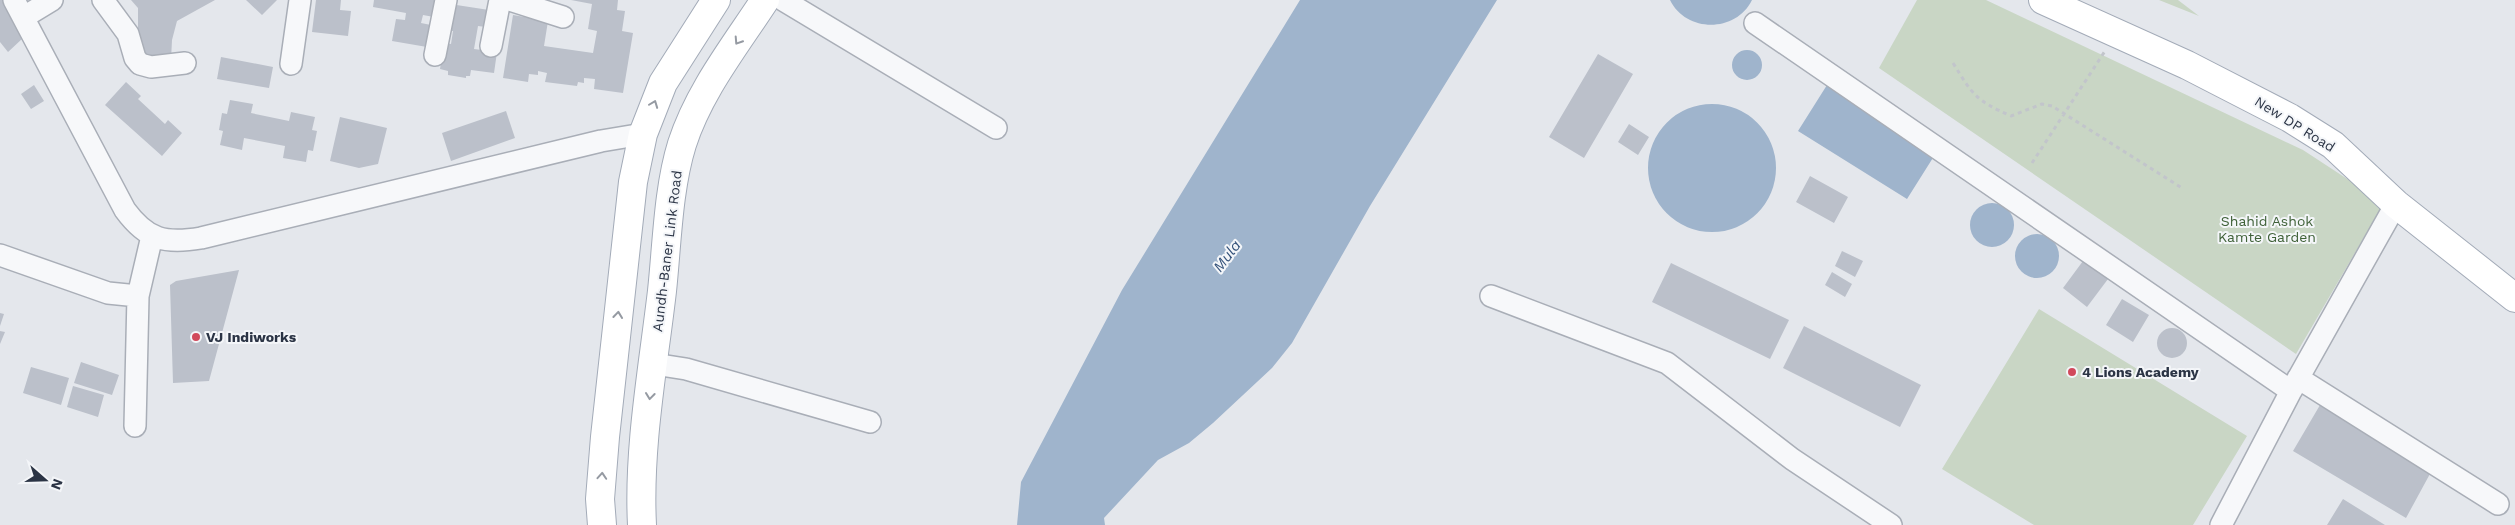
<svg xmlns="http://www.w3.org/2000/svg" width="2515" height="525" font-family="'Work Sans',sans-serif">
<rect width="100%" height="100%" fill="#e4e7ec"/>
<path fill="#c9d6c5" d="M1917,0H1986L2303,150L2384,203L2296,354L1879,68Z
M2159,0H2178L2199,16Z
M2039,309L2247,436L2193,525H2034L1942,469Z"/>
<path fill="#9fb4cc" d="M1300,0H1497L1370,206L1292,343L1272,368L1213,423L1189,443L1158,460L1104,518L1105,525H1017L1021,482L1122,290Z
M1670,0H1752C1736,33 1686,33 1670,0Z
M1732 65a15 15 0 1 1 30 0a15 15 0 1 1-30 0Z
M1827,85L1936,153L1907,199L1798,131Z
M1648 168a64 64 0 1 1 128 0a64 64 0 1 1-128 0Z
M1970 225a22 22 0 1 1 44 0a22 22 0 1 1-44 0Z
M2015 256a22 22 0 1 1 44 0a22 22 0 1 1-44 0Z"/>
<path fill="#bbc0ca" d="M0,0H5L22,39L8,52L0,42Z
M131,0H215L177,21L172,40L171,60L138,57V8Z
M246,0H277L262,15Z
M316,0H341L340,10L351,11L348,36L312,32Z
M374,0H437L434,17L423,15L421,23L431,25L427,47L392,41L396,19L405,20L406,13L373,7Z
M571,0H618L617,10L625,11L622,31L633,33L623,93L594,89L595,79L584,78V83L578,82L577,86L545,82L547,73L538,71V75L529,74L528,82L503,78L513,15L548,21L544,46L593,53L597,31L588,29L592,4Z
M450,4L489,10L486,27L478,26L474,49L497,52L494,73L471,70L470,76H466V78L448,75V71L440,69L444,43L451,44L453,31H446Z
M1598,54L1633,74L1584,158L1549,137Z
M221,57L273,67L269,88L217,79Z
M126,82L141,96L138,99L165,124L168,120L182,133L162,156L105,105Z
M34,85L44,101L31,109L21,94Z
M230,100L253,104L251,113L289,121L291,112L315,117L312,130L317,131L313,151L308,150L306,162L283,158L285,146L244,138L242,150L220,145L223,131L219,130L222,113L227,114Z
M506,111L515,138L451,161L442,133Z
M340,117L387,128L378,164L359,168L330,161Z
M1629,124L1649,137L1638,155L1618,142Z
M1810,176L1848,197L1834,223L1796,202Z
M1842,251L1863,261L1855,277L1835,266Z
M2083,261L2108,279L2087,307L2063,288Z
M1671,263L1789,320L1770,359L1652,302Z
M239,270L209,381L173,383L170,285L176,281Z
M1832,272L1852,284L1845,297L1825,285Z
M2122,299L2149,315L2133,342L2106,325Z
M0,313L4,314L0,326Z
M1804,326L1921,385L1900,427L1783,368Z
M2157 343a15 15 0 1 1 30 0a15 15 0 1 1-30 0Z
M0,331L5,332L0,344Z
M81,362L119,375L112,395L74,383Z
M31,367L69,378L61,405L23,393Z
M73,386L104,395L98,417L67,407Z
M2320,405L2431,472L2406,518L2293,451Z
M2343,499L2385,525H2327Z"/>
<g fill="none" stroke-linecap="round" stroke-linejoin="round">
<defs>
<path id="minor" d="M14,0L125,210C147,240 165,244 201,238L601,141L643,134
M103,0L128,34L135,58L140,64L151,67L185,63
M510,0L563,17
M783,0L996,128
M24,17L52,0
M1755,23L2291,391
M491,46L500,0
M435,55L446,0
M291,64L300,0
M0,255L108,293L138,296L152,236
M1491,296L1667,363L1792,459L1891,525
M654,364L686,369L870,422
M2298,378L2498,504
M135,426L138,296
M2221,525L2291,391L2396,204"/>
<path id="major" d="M2043,0L2187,65L2290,118L2333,145L2396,204L2515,298
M602,525L600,499L605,437L633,182L643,134L663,83L716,0
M642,525C638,448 653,368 662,291C667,244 668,189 682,144C699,91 735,46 765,0"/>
</defs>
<use href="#minor" stroke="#a9aeb7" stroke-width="24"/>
<use href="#major" stroke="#a3abb8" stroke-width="30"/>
<path stroke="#c2c5cb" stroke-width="3" stroke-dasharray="4 4" stroke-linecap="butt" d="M1953,63C1973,95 1975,100 2011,116L2042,104L2052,106L2182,188
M2032,163L2105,51"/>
<use href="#minor" stroke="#f7f8fa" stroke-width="21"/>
<use href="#major" stroke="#fff" stroke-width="28"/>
</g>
<defs><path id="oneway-chevron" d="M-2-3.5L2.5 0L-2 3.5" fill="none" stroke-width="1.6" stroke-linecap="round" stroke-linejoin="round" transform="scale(1.25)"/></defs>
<g stroke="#959aa2">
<use href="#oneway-chevron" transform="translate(738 41) rotate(123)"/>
<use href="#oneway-chevron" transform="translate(654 104) rotate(-69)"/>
<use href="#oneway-chevron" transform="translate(618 315) rotate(-84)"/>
<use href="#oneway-chevron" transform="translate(650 396) rotate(97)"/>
<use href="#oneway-chevron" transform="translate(602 476) rotate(-86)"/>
</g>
<g fill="#d1495b" stroke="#f4f6f9" stroke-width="2">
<circle cx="196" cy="337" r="5"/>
<circle cx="2072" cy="372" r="5"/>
</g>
<g text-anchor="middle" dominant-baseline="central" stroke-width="4" stroke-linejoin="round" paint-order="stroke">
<g font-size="14" fill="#2b3445" stroke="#f4f6f9">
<text transform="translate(2295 124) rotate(32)">New DP Road</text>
<text transform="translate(667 251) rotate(-83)">Aundh-Baner Link Road</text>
</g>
<g font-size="14" fill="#3f6138" stroke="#f4f6f9">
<text x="2267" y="221">Shahid Ashok<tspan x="2267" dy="16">Kamte Garden</tspan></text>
</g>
<g font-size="14" font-weight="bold" fill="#2b3445" stroke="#f4f6f9" text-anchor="start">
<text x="206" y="337">VJ Indiworks</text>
<text x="2082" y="372">4 Lions Academy</text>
</g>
<g font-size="15" font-style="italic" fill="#34527a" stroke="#f4f6f9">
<text transform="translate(1227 256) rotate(-53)">Mula</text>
</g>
</g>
<g transform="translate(45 480) rotate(110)" stroke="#f4f6f9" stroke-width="4" paint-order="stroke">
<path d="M0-4L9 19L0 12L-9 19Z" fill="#2b3445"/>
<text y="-8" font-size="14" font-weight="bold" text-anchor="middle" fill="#2b3445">N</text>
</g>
</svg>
